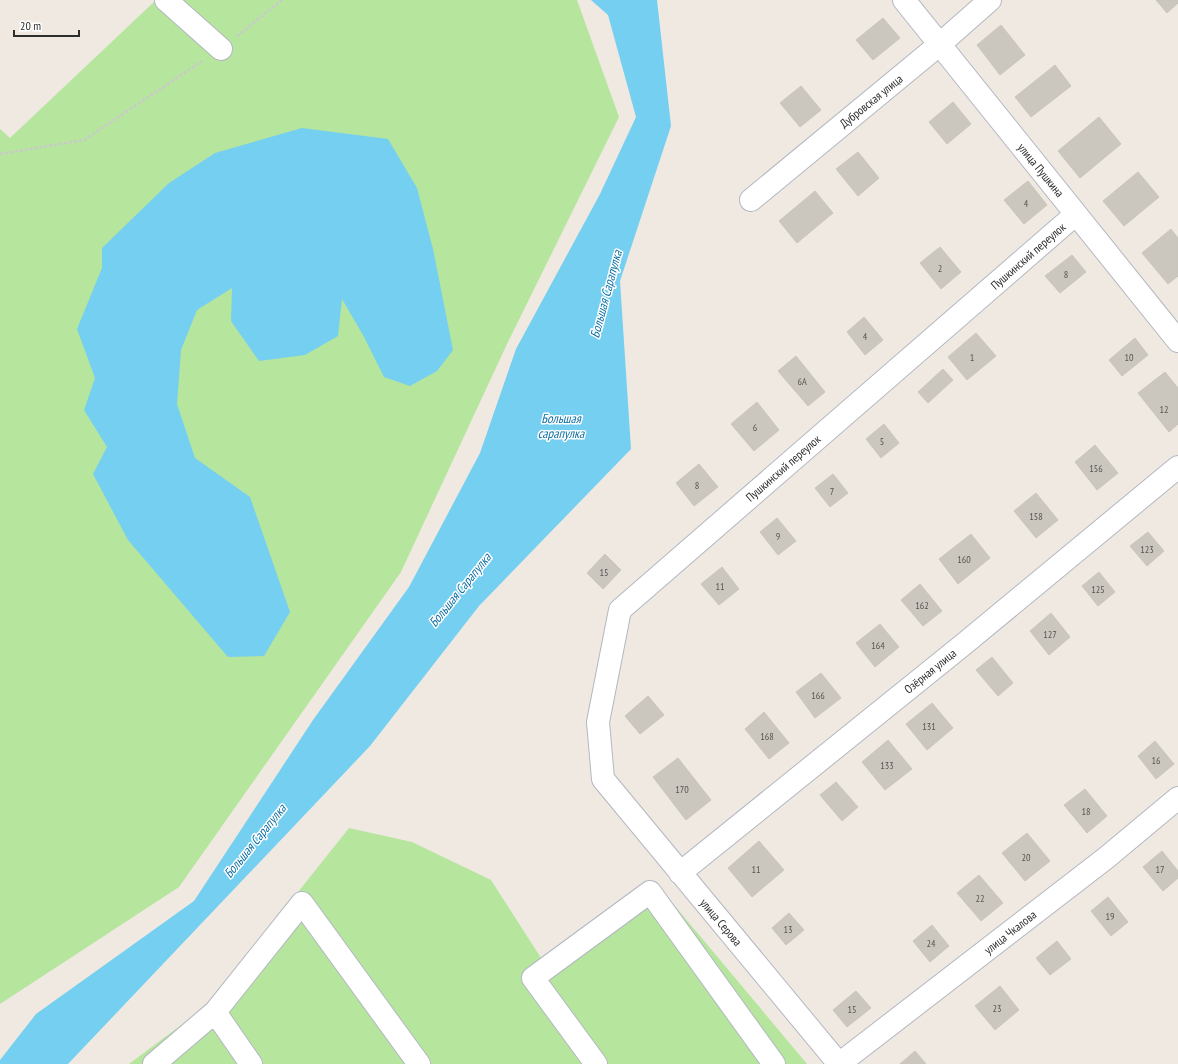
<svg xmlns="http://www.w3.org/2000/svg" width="1178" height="1064" font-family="'PT Sans Narrow',sans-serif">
<rect width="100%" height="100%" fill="#efe9e1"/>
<path fill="#b6e59e" d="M156,0H577L619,117L507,344L401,572L179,887L0,1004V129L10,138Z
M349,828L412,842L491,880L550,972L664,893L807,1064H129L208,1005Z"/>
<path fill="#75cff0" d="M591,0H657L671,126L620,281L631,449L479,606L370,746L68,1064H0V1060L36,1014L194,901L313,720L409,587L480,453L516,349L600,194L636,117L608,15Z
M302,128L388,139L417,188L433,249L453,350L437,371L410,386L384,377L363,335L342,299L338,336L305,355L259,361L231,321L232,288L197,310L181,350L177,404L195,458L250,497L290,612L264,656L228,657L128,540L93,474L107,447L84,410L95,378L77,329L102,268V248L169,183L215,153Z"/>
<path fill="#cbc7bf" stroke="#cbc5ba" d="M1156,0H1178V3L1167,13Z
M883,18L900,38L873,60L856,40Z
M1001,25L1025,55L1000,75L977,45Z
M1055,65L1071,86L1031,117L1015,97Z
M801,86L821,110L800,127L780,103Z
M953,102L971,124L947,144L929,122Z
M1099,117L1121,144L1080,178L1058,151Z
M858,152L879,178L858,196L836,169Z
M1138,172L1159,197L1124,226L1103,201Z
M1028,181L1047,205L1024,224L1004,200Z
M815,191L833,213L797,243L779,221Z
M1171,229L1178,238V276L1168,284L1142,253Z
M940,247L961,272L941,289L920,263Z
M1072,255L1086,272L1060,293L1045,276Z
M864,317L883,340L865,355L847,332Z
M976,333L996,356L967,380L948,357Z
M1135,338L1148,355L1122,376L1109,360Z
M796,356L825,392L808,406L778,371Z
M943,369L953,380L928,403L918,392Z
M1165,372L1178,388V424L1169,432L1138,393Z
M757,402L779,430L754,451L731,424Z
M884,424L899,443L881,458L866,439Z
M1095,445L1118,473L1097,490L1075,462Z
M699,464L718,487L694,506L676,483Z
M833,474L848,493L830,507L815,488Z
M1036,493L1058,520L1036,538L1014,511Z
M777,518L796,541L778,555L760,532Z
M1148,532L1164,551L1147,566L1130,546Z
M971,534L990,558L958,584L939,559Z
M605,554L621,570L603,589L587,573Z
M722,567L739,589L719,605L701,584Z
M1099,572L1115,592L1098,606L1082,586Z
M920,584L942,611L923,626L901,600Z
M1051,613L1070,637L1049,655L1030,631Z
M880,624L899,647L875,667L856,643Z
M992,657L1013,683L998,696L976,670Z
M821,673L841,698L815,718L796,692Z
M648,696L664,715L640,734L625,716Z
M932,703L953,728L927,750L906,724Z
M764,712L789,743L769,759L745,729Z
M888,740L912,769L885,790L862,762Z
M1155,741L1174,764L1156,779L1138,756Z
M678,758L711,800L686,820L653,777Z
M836,782L858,807L842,821L820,795Z
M1085,789L1107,816L1087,833L1064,805Z
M1027,833L1050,861L1025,881L1002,853Z
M759,841L784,870L752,897L728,868Z
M1162,851L1178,871V878L1163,891L1143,867Z
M979,875L1003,903L981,921L957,893Z
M1108,897L1128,922L1111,936L1091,911Z
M789,913L804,930L786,945L772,928Z
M932,925L949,946L930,962L913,941Z
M1057,941L1071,959L1050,975L1036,958Z
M1000,986L1019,1010L995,1030L975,1006Z
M856,991L871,1008L847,1027L833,1010Z
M915,1051L926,1064H900Z"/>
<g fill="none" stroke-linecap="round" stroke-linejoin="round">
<defs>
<path id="minor" d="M166,0L221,49
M904,0L1178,341
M751,200L940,44L990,0
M680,873L964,644L1178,467
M215,1012L251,1064
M154,1064L215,1012L302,903L419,1064
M596,1064L533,978L650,892L774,1064
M839,1064L603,779L598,722L620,610L1076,214
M839,1064L1106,858L1178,798"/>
</defs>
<use href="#minor" stroke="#b4b7c1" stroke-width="24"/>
<path stroke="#c9c9c9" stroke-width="2.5" stroke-dasharray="3 2" stroke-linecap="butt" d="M237,36L282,0
M0,154L84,140L202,61"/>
<use href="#minor" stroke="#fff" stroke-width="22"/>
</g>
<g text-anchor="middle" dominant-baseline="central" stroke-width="3" stroke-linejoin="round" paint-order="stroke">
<g font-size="10" fill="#555452">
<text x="1026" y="203">4</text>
<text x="940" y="268">2</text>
<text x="1066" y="274">8</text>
<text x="865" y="336">4</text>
<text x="972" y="357">1</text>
<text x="1129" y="357">10</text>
<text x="802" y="381">6А</text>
<text x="1164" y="409">12</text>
<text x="755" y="427">6</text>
<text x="882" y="441">5</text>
<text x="1096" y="468">156</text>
<text x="697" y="485">8</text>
<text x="832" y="491">7</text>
<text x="1036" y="516">158</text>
<text x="778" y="536">9</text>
<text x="1147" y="549">123</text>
<text x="964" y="559">160</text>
<text x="604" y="572">15</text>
<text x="720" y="586">11</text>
<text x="1098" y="589">125</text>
<text x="922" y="605">162</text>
<text x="1050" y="634">127</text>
<text x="878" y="645">164</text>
<text x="818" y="695">166</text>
<text x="929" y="726">131</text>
<text x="767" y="736">168</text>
<text x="1156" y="760">16</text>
<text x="887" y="765">133</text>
<text x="682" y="789">170</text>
<text x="1086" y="811">18</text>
<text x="1026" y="857">20</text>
<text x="756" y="869">11</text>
<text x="1160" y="869">17</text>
<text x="980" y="898">22</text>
<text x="1110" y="916">19</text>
<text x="788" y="929">13</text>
<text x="931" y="943">24</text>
<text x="997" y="1008">23</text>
<text x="852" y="1009">15</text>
</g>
<g font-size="12" fill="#2e2e2e" stroke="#fff">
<text transform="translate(871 101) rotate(-39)">Дубровская улица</text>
<text transform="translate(1041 170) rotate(51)">улица Пушкина</text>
<text transform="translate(1028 256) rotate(-41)">Пушкинский переулок</text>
<text transform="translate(783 468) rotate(-41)">Пушкинский переулок</text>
<text transform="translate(930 671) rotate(-39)">Озёрная улица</text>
<text transform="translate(721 922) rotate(50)">улица Серова</text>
<text transform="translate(1010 932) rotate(-38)">улица Чкалова</text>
</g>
<g font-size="13" font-style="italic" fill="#0d6fa3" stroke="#fff">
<text transform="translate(606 294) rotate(-75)">Большая Сарапулка</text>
<text x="561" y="418">Большая<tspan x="561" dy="15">сарапулка</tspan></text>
<text transform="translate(460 590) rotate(-51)">Большая Сарапулка</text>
<text transform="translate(255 841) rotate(-51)">Большая Сарапулка</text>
</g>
</g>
<path d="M14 30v6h65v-6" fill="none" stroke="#2e2e2e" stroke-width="2"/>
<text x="20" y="30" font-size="12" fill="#2e2e2e" stroke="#ffffff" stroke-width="3" paint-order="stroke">20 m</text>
</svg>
